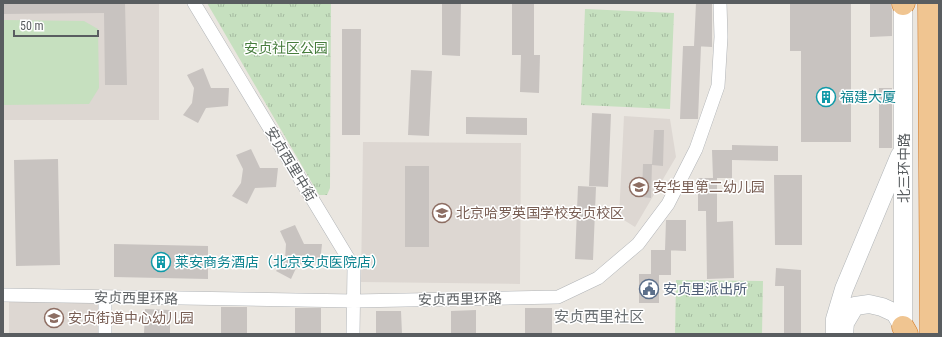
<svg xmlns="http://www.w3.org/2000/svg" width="942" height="337" font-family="'Roboto Condensed','Noto Sans SC',sans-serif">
<defs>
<pattern id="park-tufts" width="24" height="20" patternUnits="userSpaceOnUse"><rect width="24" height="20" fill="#c6e0bf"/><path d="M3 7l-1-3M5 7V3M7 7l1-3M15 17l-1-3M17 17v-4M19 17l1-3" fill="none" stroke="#a4b99f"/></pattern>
</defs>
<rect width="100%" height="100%" fill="#eae6e0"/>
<path fill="#ddd7d2" d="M3,3H159V120H3Z
M624,116L670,119L676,157L635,227L619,217Z
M363,142L521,143L520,284L361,282Z
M9,302H99V334H9Z"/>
<path fill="#c6e0bf" d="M3,20L84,21L98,29L99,88L89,104L3,105Z"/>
<path fill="url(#park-tufts)" d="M207,3H331L330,188L327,195H319Z
M585,9L674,13L670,109L581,105Z
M676,280L763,281L762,334H675Z"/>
<path fill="#c8c3c0" d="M3,3H125L127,85H105L104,13L3,14Z
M442,3H461L460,56L442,55Z
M512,3H534V55H540L539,93L520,92L521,55H512Z
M696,3H712V47L694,46Z
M790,3H851V142H801V51H790Z
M870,3H891L892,10V36L870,37Z
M342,29H361L360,135H342Z
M683,46H701L698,119H680Z
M203,68L211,88H229L228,106L206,108L198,123L183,115L192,103L194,88L187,75Z
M411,70L432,71L429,136L408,135Z
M879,88H892V148H879Z
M592,113L611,114L608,187L589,186Z
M466,117L527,118V135L466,134Z
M654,130H664L663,166L652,165Z
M732,145L778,146V161L732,160V178H714H717V222L733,221L734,278L707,279L706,211H698V178H713L712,150H732Z
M251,149L260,168H278L276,187L255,188L247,204L232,196L241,183L243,169L236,155Z
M58,159L60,265L16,266L14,160Z
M643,164H652L651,198L642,197Z
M405,166H429V247H405Z
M774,175H802V245H775Z
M578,186L596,187L593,260L575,259Z
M666,220H686V251L665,250Z
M295,225L304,244H322L320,263L298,264L291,279L276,271L285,259L286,244L280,231Z
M114,244L208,246V279L114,277Z
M651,250H671V275H659V303H639V274H651Z
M776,268L801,270V334H784V286H775Z
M221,307H247V334H221Z
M295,308H321V334H295Z
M525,308H552V334H525Z
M145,309L170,310V334H144Z
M476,310V334H451V311Z
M376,311H401L402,334H376Z"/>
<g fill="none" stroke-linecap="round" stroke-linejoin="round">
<defs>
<path id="street" d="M194,3L354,268L353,334
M3,295L354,301L558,297L598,278L638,244L668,204L696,149L718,86L721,37L720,3
M105,298V334"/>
<path id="secondary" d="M903,3V334
M835,334V319L844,289L900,155
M844,334L845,323L855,306L869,304L882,307L895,313L903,327"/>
<path id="highway" d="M929,3L931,334
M903,4L904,3
M903,327L907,334"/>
</defs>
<use href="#street" stroke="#b1b4b7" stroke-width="14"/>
<use href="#secondary" stroke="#b0b4b7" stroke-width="19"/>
<use href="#highway" stroke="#d37218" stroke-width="23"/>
<use href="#street" stroke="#fff" stroke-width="13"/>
<use href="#secondary" stroke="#fff" stroke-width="18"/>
<use href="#highway" stroke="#f0c591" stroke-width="22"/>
</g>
<defs>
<symbol id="building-ring" viewBox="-11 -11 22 22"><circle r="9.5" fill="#fff" stroke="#0f9aa8" stroke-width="1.5"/><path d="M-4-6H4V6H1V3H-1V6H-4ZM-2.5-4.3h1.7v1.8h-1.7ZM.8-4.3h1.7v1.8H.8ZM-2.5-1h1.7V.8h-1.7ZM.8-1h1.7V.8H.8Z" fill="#0f9aa8"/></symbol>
<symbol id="school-ring" viewBox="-11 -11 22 22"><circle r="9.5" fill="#fff" stroke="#8d6e63" stroke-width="1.5"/><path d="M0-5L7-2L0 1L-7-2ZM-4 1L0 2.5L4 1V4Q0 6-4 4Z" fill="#8d6e63"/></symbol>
<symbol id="civic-ring" viewBox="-11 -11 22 22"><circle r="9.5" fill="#fff" stroke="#5c6f8a" stroke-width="1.5"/><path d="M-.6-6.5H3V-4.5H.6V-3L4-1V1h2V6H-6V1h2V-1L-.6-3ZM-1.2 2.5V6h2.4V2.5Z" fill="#5c6f8a"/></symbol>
</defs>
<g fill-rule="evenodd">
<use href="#building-ring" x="815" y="86" width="22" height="22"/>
<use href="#school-ring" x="628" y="176" width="22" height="22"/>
<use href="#school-ring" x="431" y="202" width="22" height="22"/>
<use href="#building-ring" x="150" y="251" width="22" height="22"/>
<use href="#civic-ring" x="638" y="278" width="22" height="22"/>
<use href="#school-ring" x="43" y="307" width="22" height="22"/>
</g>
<g text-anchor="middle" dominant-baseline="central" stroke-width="3" stroke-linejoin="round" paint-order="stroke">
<g font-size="14" fill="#467c3c" stroke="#fff">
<text x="286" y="48">安贞社区公园</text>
</g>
<g font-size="14" fill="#0d838f" stroke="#fff" text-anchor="start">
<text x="840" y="97">福建大厦</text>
<text x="175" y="262">莱安商务酒店（北京安贞医院店）</text>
</g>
<g font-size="14" fill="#595d60" stroke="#fff">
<text transform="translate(291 164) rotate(59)">安贞西里中街</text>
<text transform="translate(904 168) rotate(-90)">北三环中路</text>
<text transform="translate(136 298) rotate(1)">安贞西里环路</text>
<text transform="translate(460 299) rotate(-1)">安贞西里环路</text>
</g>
<g font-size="14" fill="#785e54" stroke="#fff" text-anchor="start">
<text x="653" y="187">安华里第二幼儿园</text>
<text x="456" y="213">北京哈罗英国学校安贞校区</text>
<text x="68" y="318">安贞街道中心幼儿园</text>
</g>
<g font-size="14" fill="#4e5e75" stroke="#fff" text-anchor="start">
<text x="663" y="289">安贞里派出所</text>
</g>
<g font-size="15" fill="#6a6f72" stroke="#fff">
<text x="599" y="317">安贞西里社区</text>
</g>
</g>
<rect width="942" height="337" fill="none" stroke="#595d60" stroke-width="8"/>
<path d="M14 30v6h84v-6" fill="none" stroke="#595d60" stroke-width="2"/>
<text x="20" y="30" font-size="12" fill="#595d60" stroke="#ffffff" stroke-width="3" paint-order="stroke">50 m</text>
</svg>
